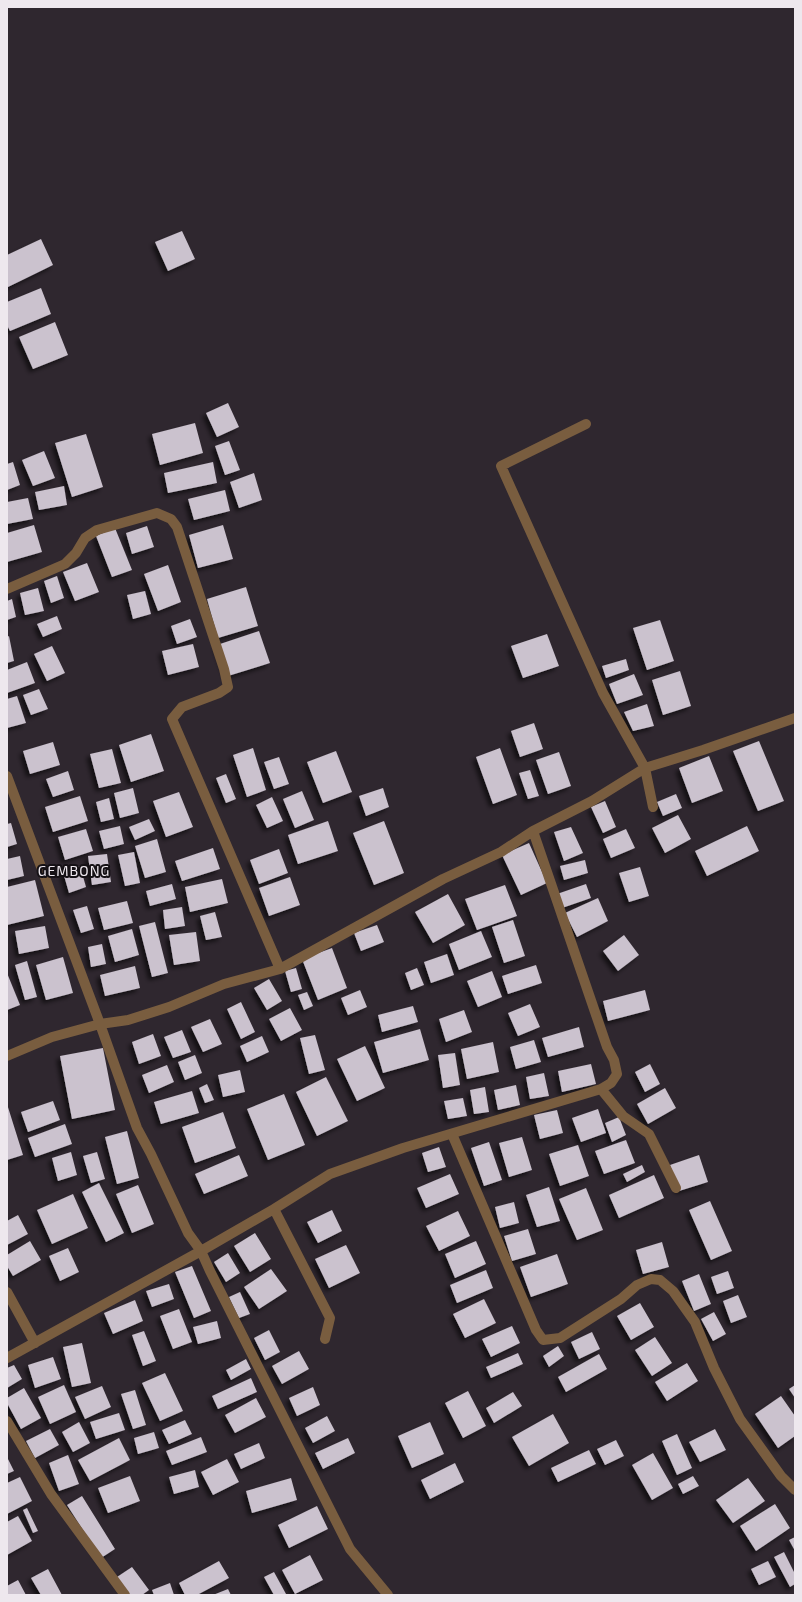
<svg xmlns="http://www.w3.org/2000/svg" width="802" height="1602" font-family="'Exo 2',sans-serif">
<defs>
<filter id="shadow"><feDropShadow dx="-3.5" dy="3.5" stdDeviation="2" flood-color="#0009"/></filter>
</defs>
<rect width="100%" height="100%" fill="#2f272f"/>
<path fill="#cbc2ce" filter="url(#shadow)" d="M182,231L195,259L168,271L155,242Z
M41,239L53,265L8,287L7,255Z
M41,288L51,314L10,331L7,325V302Z
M55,322L68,355L33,369L19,337Z
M228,403L239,427L217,437L206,413Z
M195,423L203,453L160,465L152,434Z
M86,434L103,487L72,497L55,443Z
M229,441L240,470L225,475L215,446Z
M44,451L55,478L33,486L22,460Z
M13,462L20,485L7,490V464Z
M213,462L217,483L168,493L164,473Z
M254,473L262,500L239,508L230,482Z
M64,486L67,505L39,510L35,492Z
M225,490L230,511L194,520L188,499Z
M28,498L33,519L7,524V502Z
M34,525L42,552L7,562V533Z
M223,525L233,559L198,568L189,535Z
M147,526L154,547L132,554L126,533Z
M115,528L132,570L112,577L96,536Z
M87,563L99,592L75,601L63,572Z
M168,565L181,602L158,611L144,574Z
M57,576L64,598L51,603L44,581Z
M246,587L258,626L218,638L207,599Z
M38,588L44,611L25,615L20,593Z
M145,591L151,614L133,619L127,595Z
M12,599L16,617L7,620V601Z
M57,616L62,629L43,637L37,624Z
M190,619L197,637L177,644L171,626Z
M660,620L674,661L647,670L633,628Z
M259,631L270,663L228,676L217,645Z
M547,634L559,666L523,678L511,646Z
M9,636L14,661L7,663V637Z
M193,644L199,667L168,675L162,651Z
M52,646L65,673L47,681L34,654Z
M626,659L629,670L606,678L602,666Z
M27,662L35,683L7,693V670Z
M680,671L691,706L663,715L652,680Z
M634,674L643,695L617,704L609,684Z
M39,689L48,709L31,715L23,695Z
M17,696L26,723L7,728V699Z
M647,704L654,726L633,731L624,712Z
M534,723L543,749L520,757L511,731Z
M151,734L164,771L131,782L119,745Z
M759,741L784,801L758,811L733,751Z
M53,742L60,765L30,774L23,751Z
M253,748L266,790L247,797L233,755Z
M500,748L517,795L493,804L476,757Z
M112,749L121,783L99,788L90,754Z
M336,751L352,792L323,803L307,762Z
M559,752L571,786L548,794L536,760Z
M709,756L723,791L692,803L679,768Z
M279,757L289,784L274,789L264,762Z
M530,770L539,796L528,799L519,773Z
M68,771L74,790L53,797L46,779Z
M226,774L236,799L226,803L216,778Z
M133,788L139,813L120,818L114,793Z
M383,788L389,807L366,816L359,796Z
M302,791L314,820L295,828L283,799Z
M179,792L193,827L166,837L153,801Z
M676,794L682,808L663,816L657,802Z
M80,796L88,821L53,832L45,807Z
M272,797L283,821L267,828L256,805Z
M109,798L114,819L101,822L96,802Z
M605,801L616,827L603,833L591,807Z
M678,815L691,839L665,853L652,828Z
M149,819L155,831L135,840L129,827Z
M328,821L338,851L298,864L288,835Z
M384,821L404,873L374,885L353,833Z
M11,823L17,844L7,847V824Z
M120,826L124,844L104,849L99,831Z
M747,826L759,851L707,876L695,851Z
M571,827L583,853L564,861L554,832Z
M86,829L93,851L65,860L58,837Z
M626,829L635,848L611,858L603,839Z
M157,839L166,872L145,878L135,846Z
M529,843L547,883L521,895L502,855Z
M213,848L220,869L182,881L175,861Z
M279,849L288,873L259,884L250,860Z
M134,852L140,883L125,886L118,855Z
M107,854L111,882L92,885L88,856Z
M20,856L24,876L7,880V859Z
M585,860L588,873L564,880L560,866Z
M80,866L86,887L69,893L63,872Z
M640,867L649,896L629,902L619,873Z
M290,877L300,905L269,916L259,888Z
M222,879L228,903L190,912L185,887Z
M35,880L44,916L7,925V887Z
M172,884L176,899L150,906L146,891Z
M586,884L591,898L562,908L557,894Z
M505,885L517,916L477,930L465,899Z
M448,894L465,925L433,943L415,912Z
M598,898L608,921L577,937L565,913Z
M127,901L133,923L104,930L98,908Z
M87,906L94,929L81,933L73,910Z
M182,907L185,926L165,929L163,910Z
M215,912L222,937L206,940L200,916Z
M513,920L525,956L504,963L492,927Z
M155,922L168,973L152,977L139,926Z
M377,925L384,942L361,951L354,933Z
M45,926L49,948L19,954L15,931Z
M132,929L139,955L115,962L108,936Z
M481,931L492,957L459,970L449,944Z
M196,932L200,961L174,965L169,935Z
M624,935L639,955L618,971L603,951Z
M102,944L106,964L91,967L88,947Z
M332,948L347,988L318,1000L302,959Z
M447,954L454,975L431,983L424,962Z
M63,957L73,993L46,1000L36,965Z
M27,961L37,997L25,1000L15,965Z
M536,965L542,983L508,994L502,976Z
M135,966L140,988L105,996L100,975Z
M296,968L302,989L291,992L285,971Z
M417,968L424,985L411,990L405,973Z
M492,971L502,997L478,1007L467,981Z
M7,973L20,1005L7,1010Z
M269,979L282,1001L267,1010L254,988Z
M360,990L367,1007L348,1015L341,998Z
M645,990L650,1010L608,1021L603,1001Z
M307,992L313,1006L304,1010L298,995Z
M241,1002L255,1032L241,1039L227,1009Z
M530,1004L540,1027L518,1036L508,1013Z
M413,1006L418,1022L382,1032L378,1015Z
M290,1008L302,1030L281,1041L269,1019Z
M464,1010L472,1032L446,1042L439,1019Z
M210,1019L222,1044L203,1052L191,1027Z
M579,1027L584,1047L548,1057L542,1038Z
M420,1029L429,1060L383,1073L374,1042Z
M182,1030L191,1052L173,1058L164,1037Z
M153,1034L161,1056L139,1064L132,1042Z
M315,1035L325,1070L309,1074L300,1038Z
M262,1036L269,1052L247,1062L240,1046Z
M534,1040L541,1062L516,1069L510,1047Z
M493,1042L499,1072L467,1079L461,1049Z
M365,1046L385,1088L357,1101L337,1059Z
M103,1048L115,1110L72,1119L60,1056Z
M455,1053L460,1085L443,1088L438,1055Z
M195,1055L202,1073L185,1080L178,1062Z
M591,1064L596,1084L562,1092L558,1071Z
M650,1064L660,1084L645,1092L635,1072Z
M167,1065L174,1082L149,1093L142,1075Z
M240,1070L245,1092L223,1097L218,1075Z
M544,1073L549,1096L530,1099L526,1077Z
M326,1077L348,1121L317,1136L296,1092Z
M207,1084L214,1100L205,1103L199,1088Z
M516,1085L520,1105L498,1110L494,1090Z
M485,1087L489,1112L474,1114L470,1090Z
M665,1088L676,1108L648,1124L637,1104Z
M192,1091L199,1113L161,1124L154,1102Z
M284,1094L305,1145L268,1160L247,1109Z
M463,1098L467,1116L448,1119L444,1101Z
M53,1101L60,1120L28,1132L21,1112Z
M7,1104L23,1155L7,1160Z
M598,1109L606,1133L581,1142L572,1118Z
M557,1110L563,1133L540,1139L534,1115Z
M223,1112L236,1148L195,1163L182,1127Z
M619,1117L626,1135L612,1142L605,1123Z
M65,1124L72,1144L35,1157L28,1138Z
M127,1131L139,1178L117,1184L105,1137Z
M522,1137L532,1170L509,1177L499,1143Z
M626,1140L635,1163L604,1174L595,1151Z
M489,1142L502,1180L484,1186L471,1148Z
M578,1145L589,1176L560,1186L549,1154Z
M439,1147L446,1167L428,1172L422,1153Z
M71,1152L77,1175L58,1181L52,1158Z
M97,1152L105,1179L91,1183L83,1156Z
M239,1155L248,1176L204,1194L195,1174Z
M699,1155L708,1182L679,1191L670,1165Z
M642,1165L645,1172L627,1182L623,1174Z
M450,1174L459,1194L426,1208L417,1188Z
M654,1175L664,1198L619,1218L609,1195Z
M99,1183L124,1233L106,1242L82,1192Z
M138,1185L154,1224L132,1233L116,1194Z
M549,1187L560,1221L537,1227L526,1195Z
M586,1188L603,1230L577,1240L559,1199Z
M73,1194L88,1228L52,1244L37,1210Z
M710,1201L732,1251L711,1260L689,1210Z
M514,1202L519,1223L500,1228L495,1207Z
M332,1210L342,1231L318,1243L307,1222Z
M458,1211L470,1236L439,1251L426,1226Z
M18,1215L28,1234L7,1245V1221Z
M528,1229L536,1254L512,1261L504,1236Z
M255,1233L271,1259L250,1272L234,1246Z
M30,1241L41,1260L13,1276L7,1266V1255Z
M476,1241L486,1264L455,1278L445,1254Z
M662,1242L669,1267L643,1274L636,1250Z
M346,1245L360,1273L329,1288L315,1259Z
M68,1248L79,1272L60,1281L49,1256Z
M228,1253L240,1273L226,1282L214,1262Z
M557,1254L568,1284L531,1297L520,1267Z
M192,1266L211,1311L194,1318L175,1272Z
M271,1269L287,1291L259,1309L244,1287Z
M486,1270L493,1288L457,1303L450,1285Z
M728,1271L734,1288L717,1294L711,1277Z
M699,1274L711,1304L694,1311L682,1281Z
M169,1284L174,1299L152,1307L146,1291Z
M240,1292L250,1314L239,1318L229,1297Z
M738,1295L747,1317L731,1323L723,1301Z
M484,1299L496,1323L465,1338L453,1314Z
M135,1300L143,1321L113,1334L104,1313Z
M640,1303L654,1327L631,1340L617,1316Z
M179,1309L192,1342L173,1349L160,1316Z
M714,1312L726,1334L713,1341L701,1319Z
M217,1321L221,1338L198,1344L193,1327Z
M512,1326L520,1343L491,1357L482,1339Z
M269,1330L280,1352L265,1360L254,1338Z
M144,1331L156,1361L143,1366L132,1335Z
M592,1332L600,1349L579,1359L571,1342Z
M655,1337L672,1363L652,1376L635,1350Z
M82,1343L91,1383L72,1387L63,1347Z
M558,1346L564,1356L549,1367L543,1356Z
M299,1351L309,1369L282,1384L272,1366Z
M518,1353L523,1364L491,1378L486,1367Z
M599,1354L607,1369L566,1392L558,1377Z
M53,1357L61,1379L35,1388L28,1365Z
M246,1359L251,1369L231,1380L226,1370Z
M687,1363L698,1381L667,1401L655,1382Z
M14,1365L22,1379L7,1388V1368Z
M165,1373L183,1411L160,1421L142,1383Z
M251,1378L257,1392L218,1409L212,1396Z
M64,1385L76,1412L50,1424L38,1397Z
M795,1385V1398L789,1389Z
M102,1386L111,1407L85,1419L75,1397Z
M313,1387L320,1405L297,1416L289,1398Z
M24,1388L41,1418L21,1429L7,1403V1398Z
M135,1390L146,1425L133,1429L121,1394Z
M468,1391L486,1426L463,1438L445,1403Z
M513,1392L522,1406L494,1423L486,1408Z
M781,1396L795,1416V1436L778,1448L755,1414Z
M256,1398L266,1417L235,1433L225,1415Z
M119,1413L125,1430L96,1439L90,1422Z
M553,1414L569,1443L529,1466L512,1437Z
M327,1416L335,1431L313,1443L305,1428Z
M185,1420L192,1434L169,1444L162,1430Z
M79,1422L90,1443L73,1452L62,1432Z
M430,1422L444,1454L412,1468L398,1436Z
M50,1429L59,1445L35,1458L26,1441Z
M715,1429L726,1450L700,1462L689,1442Z
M154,1432L159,1448L138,1454L134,1438Z
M677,1434L692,1468L677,1475L662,1441Z
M201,1437L207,1452L172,1465L166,1451Z
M119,1438L130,1460L90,1481L78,1460Z
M348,1438L355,1453L323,1469L315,1453Z
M616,1440L624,1456L605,1465L597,1449Z
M259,1443L265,1458L241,1469L234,1454Z
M589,1450L596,1464L558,1482L551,1468Z
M653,1453L673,1488L652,1500L632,1465Z
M68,1455L79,1484L59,1491L49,1463Z
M7,1457L14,1471L7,1474Z
M227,1459L239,1482L213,1495L201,1472Z
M455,1463L464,1482L430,1499L421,1480Z
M195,1470L199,1487L174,1494L169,1477Z
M130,1476L140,1501L108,1513L98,1488Z
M693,1476L699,1486L683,1494L678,1484Z
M20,1477L32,1501L7,1514V1483Z
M291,1478L297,1500L252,1513L246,1491Z
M748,1478L765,1501L733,1523L716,1500Z
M82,1496L115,1549L101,1558L67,1505Z
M775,1504L790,1528L756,1551L740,1526Z
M317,1506L328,1529L289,1548L278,1525Z
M27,1508L38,1531L33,1533L23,1510Z
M18,1516L32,1541L7,1555V1522Z
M795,1537V1551L789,1540Z
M784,1552L795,1574V1584L790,1587L774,1557Z
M310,1555L323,1580L295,1594L282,1570Z
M219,1561L229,1578L197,1595H185L179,1583Z
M768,1561L776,1577L759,1585L751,1569Z
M132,1567L149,1590L142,1595H129L117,1577Z
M48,1569L62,1595H41L31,1578Z
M274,1572L286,1594L283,1595H274L264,1577Z
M18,1580L26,1595H7V1586Z
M170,1583L174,1595H154L152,1590Z
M228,1589L231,1595H213Z"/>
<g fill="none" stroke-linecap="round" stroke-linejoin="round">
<path stroke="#795d3f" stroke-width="10" d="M586,424L501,466L603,693L645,768L653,807
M7,589L65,564L76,553L85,538L97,530L157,513L171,519L177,527L224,669L228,687L219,693L182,707L172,719L280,969
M7,776L100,1024L137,1128L151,1154L188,1233L201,1251L210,1271L350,1549L388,1595
M7,1056L52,1037L100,1024L128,1020L169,1007L224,984L280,969L443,879L501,852L533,831L592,801L645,768L703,750L795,718
M601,1089L623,1116L649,1134L676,1188
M452,1134L536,1330L543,1340L560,1338L621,1299L637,1285L651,1279L660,1280L673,1291L695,1322L714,1368L740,1419L781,1476L795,1490
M274,1209L330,1318L325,1339
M7,1292L35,1343
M7,1358L201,1251L274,1209L330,1174L403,1148L601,1089L611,1083L617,1074L614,1060L607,1047L533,831
M7,1421L51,1494L125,1595"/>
</g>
<g text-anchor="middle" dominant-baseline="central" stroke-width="4" stroke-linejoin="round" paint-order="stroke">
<g font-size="14" letter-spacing="1" fill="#eee8ee" stroke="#151115">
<text x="74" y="870">GEMBONG</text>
</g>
</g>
<rect width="802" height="1602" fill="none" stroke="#eee8ee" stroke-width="16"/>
</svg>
